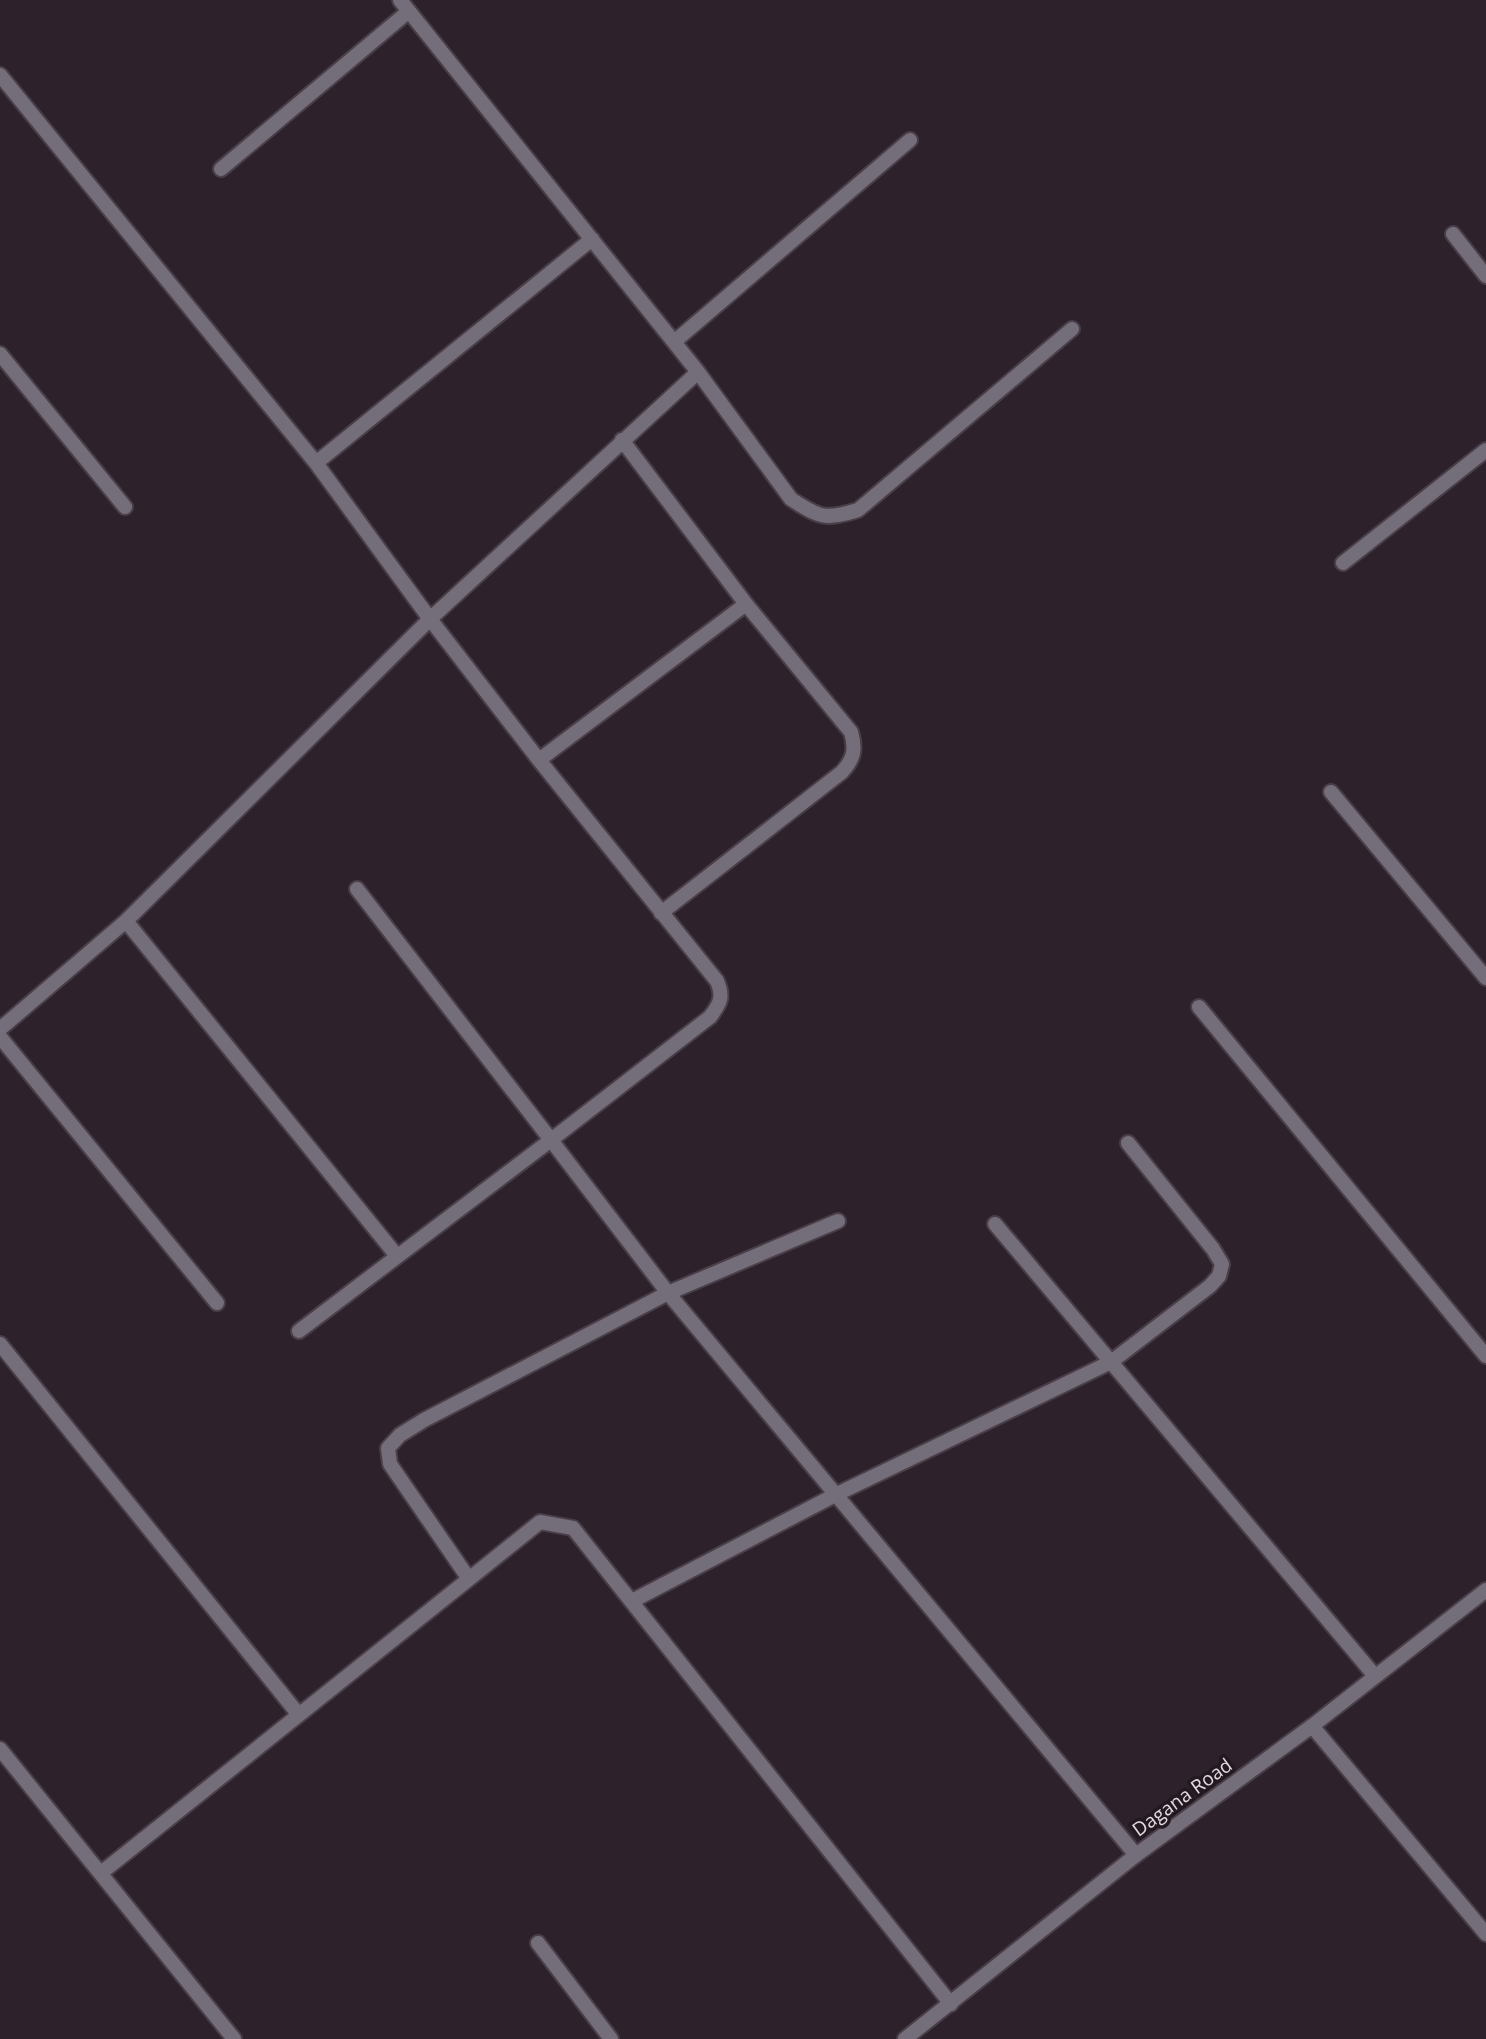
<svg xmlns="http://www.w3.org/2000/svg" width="1486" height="2039" font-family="'Open Sans',sans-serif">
<rect width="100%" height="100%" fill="#2d222b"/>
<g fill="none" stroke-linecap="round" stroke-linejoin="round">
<defs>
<path id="service" d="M1111,1362L1210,1286L1219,1276L1222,1264L1213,1249L1128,1143"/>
<path id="minor" d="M400,0L698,372L791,499C820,518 825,520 858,510L1072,329
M0,75L316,463L430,619L539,760L717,981C724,997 720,1004 710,1017L551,1140L668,1293L1136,1855
M221,169L409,11
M1453,234L1486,276
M674,342L910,140
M0,354L125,507
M622,440L746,604L851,732C856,749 854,759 842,772L661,913
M316,463L592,239
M1343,563L1486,450
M539,760L746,604
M1331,792L1486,978
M126,921L430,619L698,372
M1199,1007L1486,1356
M0,1029L126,921L397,1256
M0,1037L217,1303
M838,1221L668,1293L424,1420L400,1435L388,1448L390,1464L469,1579L540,1522L573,1528L951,2004
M995,1224L1375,1676
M299,1331L551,1140L357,889
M0,1344L299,1715
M632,1601L837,1494L1111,1362
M1312,1726L1486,1934
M0,1749L234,2039
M101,1873L469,1579
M538,1943L611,2039"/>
<path id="tertiary" d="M905,2039L1136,1855L1312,1726L1486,1590"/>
</defs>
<use href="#service" stroke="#4a3f48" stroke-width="18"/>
<use href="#minor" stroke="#4a3f48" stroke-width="18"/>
<use href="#tertiary" stroke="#4a3f48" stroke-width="18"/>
<use href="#service" stroke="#746e7b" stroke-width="14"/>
<use href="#minor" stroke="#746e7b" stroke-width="14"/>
<use href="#tertiary" stroke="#746e7b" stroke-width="14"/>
</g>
<g text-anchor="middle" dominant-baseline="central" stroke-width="7" stroke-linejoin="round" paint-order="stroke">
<g font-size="19" fill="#e2dae0" stroke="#231921">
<text transform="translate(1182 1797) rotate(-36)">Dagana Road</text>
</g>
</g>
</svg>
